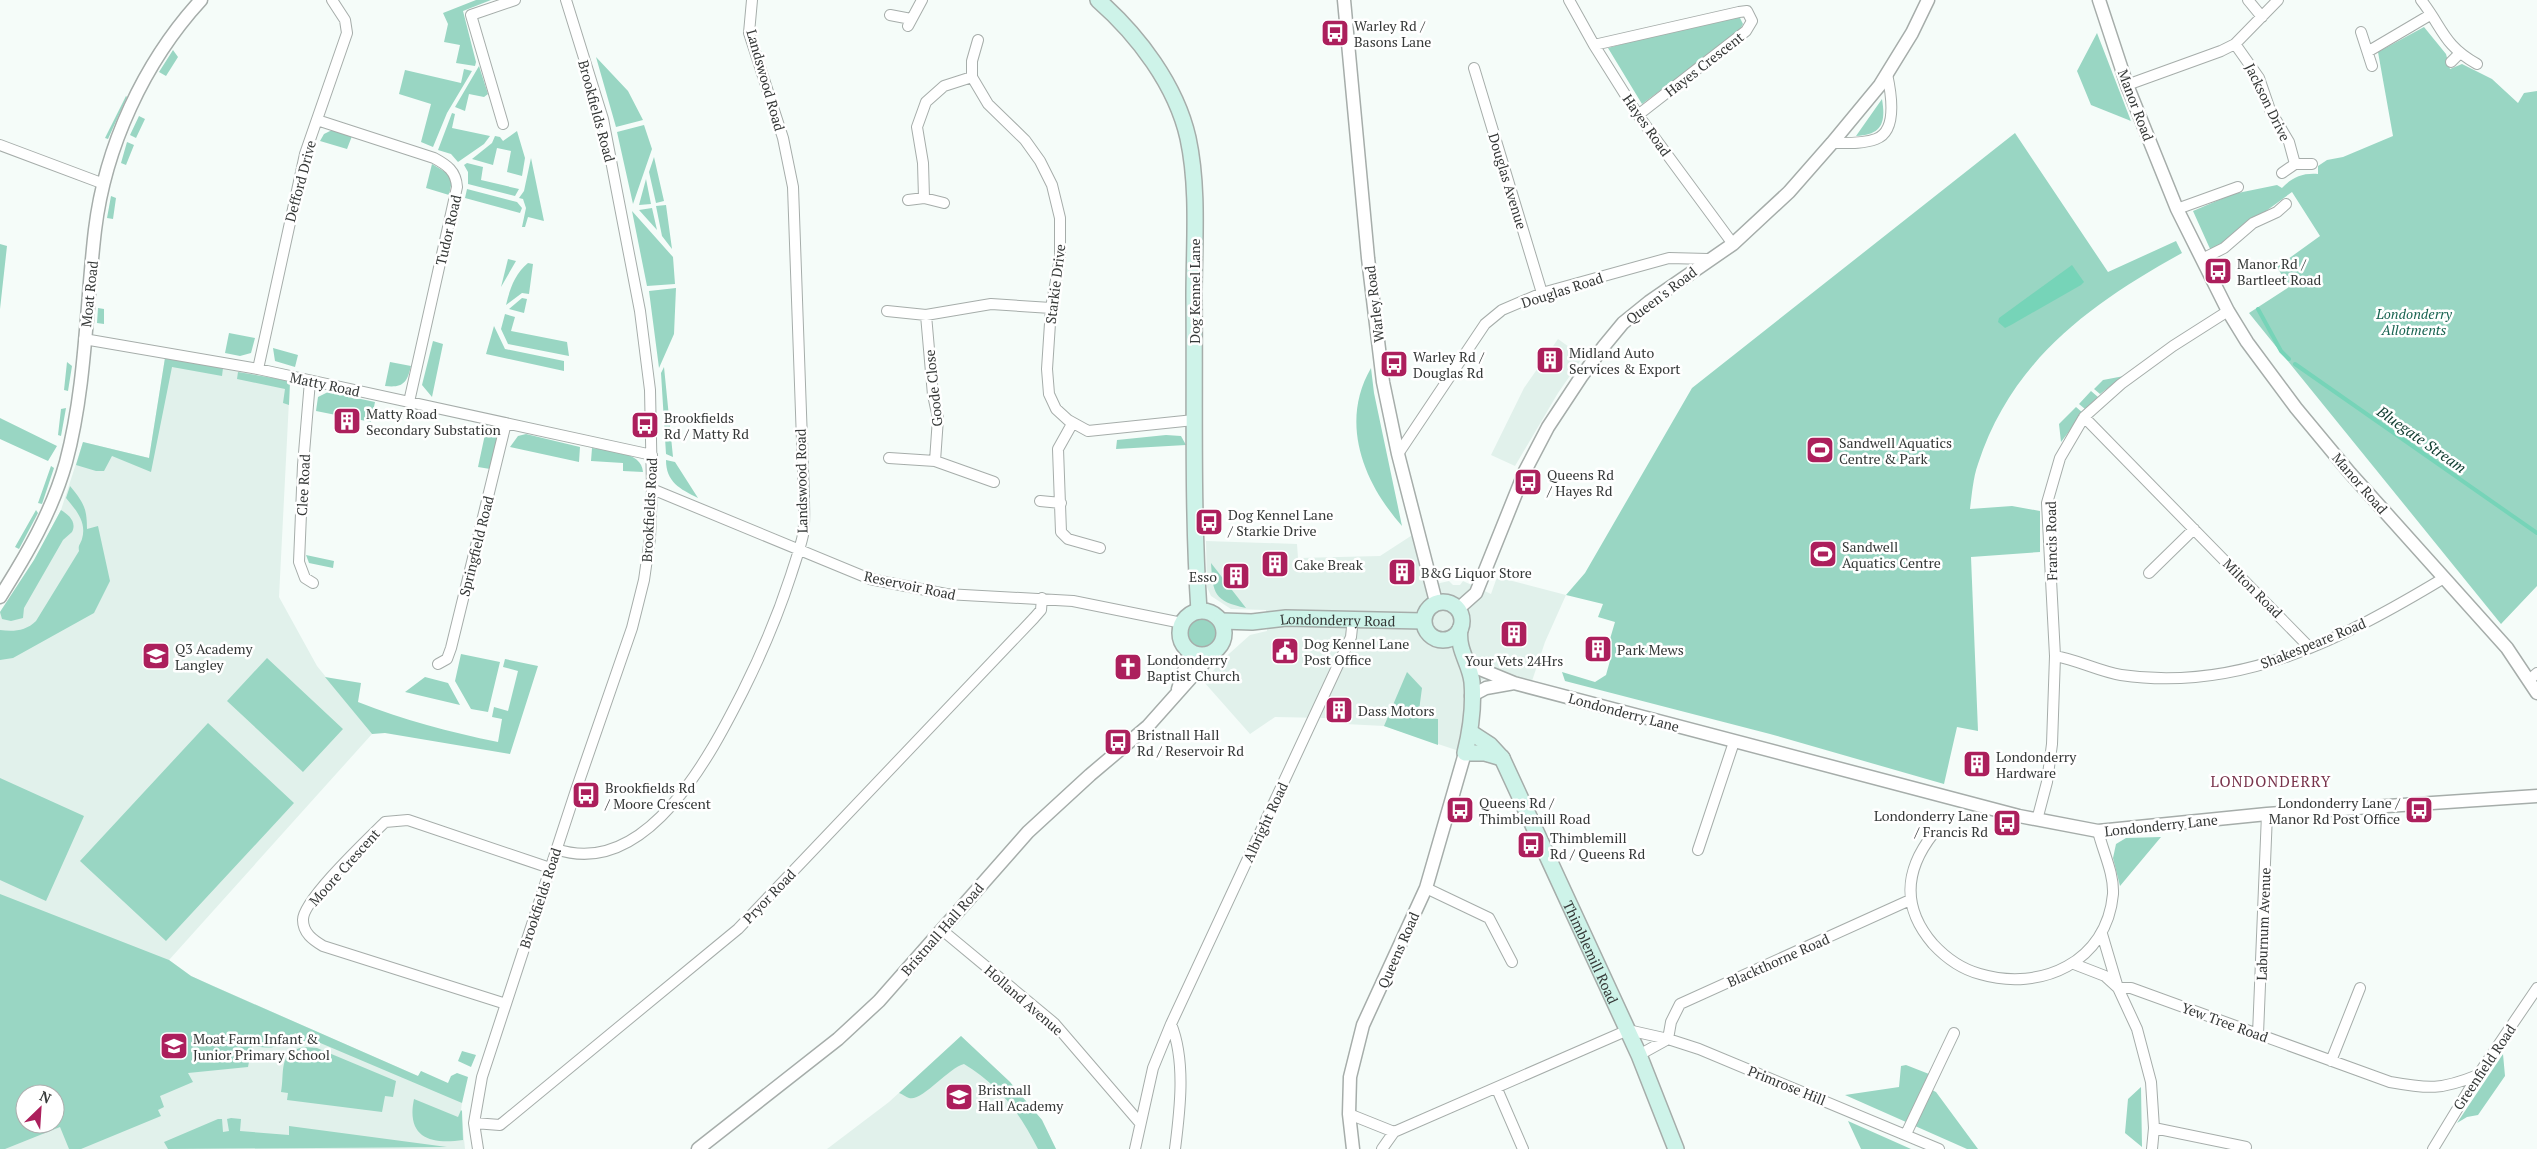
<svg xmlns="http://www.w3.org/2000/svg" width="2537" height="1149" font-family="'PT Serif',serif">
<rect width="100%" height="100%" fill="#f5fcf9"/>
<path fill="#e1f1eb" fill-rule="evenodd" d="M1558,339L1583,357L1558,393L1515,466L1491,455L1524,388Z
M165,358L290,381L279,597L317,666L372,734L169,960L191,976L329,1037L418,1076L421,1071L462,1103L461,1110L465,1149H0V612L34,560L61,510L83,442L149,458ZM25,1094H55V1124H25Z
M1417,532L1431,585L1449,581L1453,585H1460L1463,581L1491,594L1497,577L1566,595L1545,642L1530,687L1494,679H1484L1468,689L1465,753L1384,726L1345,724L1325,718L1275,717L1250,734L1204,682L1221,661L1250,635L1267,631L1266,610L1231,609L1211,596L1207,587L1206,541L1297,544L1298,558L1380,556Z
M961,1036L1010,1082L1042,1120L1056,1149H827L889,1102Z"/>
<path fill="#99d6c3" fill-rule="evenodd" d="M476,0H491L463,11L476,62L475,66L456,63L460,45L444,42L448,24L443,13Z
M1739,16L1743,24L1739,32L1642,104L1608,48L1680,28Z
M2424,27L2446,54L2450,69L2462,64L2492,79L2518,103L2524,93L2537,91V586L2501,624L2249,313L2289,287L2277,267L2320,236L2292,192L2211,251L2193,211L2233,194L2277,185L2282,188C2293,177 2302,173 2318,174V166L2327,160L2343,157L2393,136L2378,52Z
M2097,33L2131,121L2091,105L2077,71Z
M173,50L178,57L166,76L159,72Z
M596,57L628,91L643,120L616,127Z
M479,66L488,94L484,97L469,94L465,111L455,107Z
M464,69L472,71L447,113L433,147L421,142L431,104L399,94L405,70L461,83Z
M126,96L127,97L108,139L105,138Z
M1882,99C1886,123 1882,135 1856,136Z
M452,113L455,114L452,128L490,136L484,144L458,162L451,154L438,150Z
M139,116L145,119L136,138L130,135Z
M644,125L652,149L633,204L617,132Z
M330,131H339L352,136L347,149L320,141L324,134Z
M517,131L525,158L522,176L507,172L511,151L497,148L493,165L472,159L492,143L495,136L500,137L503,141Z
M2015,133L2108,272L2176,241L2182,253C2090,304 2012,360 1978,464C1973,478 1972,494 1970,509L2012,506L2040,511V552L1971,557L1978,731L1957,727L1944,784L1770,734L1565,681L1562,672L1595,682L1606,675L1611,657L1605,656L1615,622L1598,617L1603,604L1566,595L1585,573L1692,388Z
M127,142L134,145L126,165L121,163Z
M654,157L664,201L656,203L649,172Z
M531,158L544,221L528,217L525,227H522L526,208L523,199L519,198L524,191Z
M467,163L483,167L481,180L519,189L515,196L468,184V172L464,165Z
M432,164L447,173L452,181L449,195L426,188Z
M646,179L651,204L639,205Z
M467,189L517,202L522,208L520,213L465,198Z
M111,196L116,198L113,219L107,218Z
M666,205L672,249L662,236L656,206Z
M652,208L657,230L639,210Z
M632,211L673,257L675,284L647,286Z
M0,244L7,246L0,309Z
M508,259L516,261L501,287Z
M528,263L533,264L529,294L522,293L506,305C510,288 515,274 528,263Z
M676,288L674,334L659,368L649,291Z
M522,298L527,299L524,313L509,309Z
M98,308L104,309V324L97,323Z
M505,314L515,317L511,331L567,342L569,356L508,344L501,329Z
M494,326L505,349L564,361V371L486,354Z
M229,333L255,338L251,353L240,356L225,353Z
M433,341L443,344L432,397L422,385Z
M273,348L298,355L295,367L275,361Z
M165,358L223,368L222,376L172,367L151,472L112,456L104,471H96L76,465L83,442L149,458Z
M67,362L72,366L68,391L64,390Z
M390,362L411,366C407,383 403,388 385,386Z
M664,367L673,457L666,454L661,373Z
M1371,368L1374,393L1402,526C1364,483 1339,423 1371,368Z
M238,372L290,381L289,405L283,403L285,389L237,379Z
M2124,376L2100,394L2094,389L2103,380Z
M2091,391L2098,397L2085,409L2079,404Z
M328,392L375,402L371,422L316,411L318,397Z
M2076,407L2083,413L2061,442L2059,424Z
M66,408L61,436L58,435L61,409Z
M0,418L57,446L48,461L0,439Z
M487,425L498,435L490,469L478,467Z
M526,434L580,447L579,462L510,447L518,436Z
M1166,435L1181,436L1186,445L1116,449L1117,440Z
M592,448C608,451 642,451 643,472L623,471V463L591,461Z
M666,460L675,462L698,498C680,489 666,482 666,460Z
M51,466L54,468L42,504L38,503Z
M70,486C83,502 87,507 87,529L98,526L110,581L94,613L13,658L0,660V630C13,632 26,631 36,621L79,551C78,545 80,545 82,539C87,522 76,510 66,498Z
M36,510L38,513L19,549L15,547Z
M61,510C69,515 77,522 72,532L63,540L24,608L23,618L11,621L2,619L0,612L34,560Z
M306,555L334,561L333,568L309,563Z
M1211,563L1246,608C1214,601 1213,594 1211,563Z
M1187 633a15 15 0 1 1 30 0a15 15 0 1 1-30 0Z
M461,654L500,662L488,712L471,709L455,681Z
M267,658L343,729L303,772L227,701Z
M505,659L538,666L510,754L385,733L372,734L325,677L361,683L358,702C404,720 449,732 498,742L502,719L492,717L494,707L508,711L518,671L503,667Z
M1407,672L1422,688L1418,718L1438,719V745L1384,726Z
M425,677L448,683L460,705L405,692Z
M208,723L294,803L166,941L80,861Z
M0,778L84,816L46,901L0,880Z
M2161,837L2120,886L2113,858L2116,844L2126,838Z
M0,894L169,960L191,976L213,986L418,1076L421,1071L448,1083L451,1076L457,1073L468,1077L462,1103L318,1042L303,1041L296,1033C271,1043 287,1051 252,1046L248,1067L188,1073L193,1082L160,1096L164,1107L158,1110L161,1116L81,1149H69L60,1127L5,1149H0ZM25,1094H55V1124H25Z
M961,1036L1010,1082L1042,1120L1056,1149H1038C1019,1112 1000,1086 964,1064C948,1068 922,1102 909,1098C906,1097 902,1094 899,1093Z
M305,1047L317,1048L396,1081L393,1097L385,1096L382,1112L287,1100L288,1093L281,1092C285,1073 277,1051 305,1047Z
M462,1051L476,1055L471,1067L458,1061Z
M2503,1054L2505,1076L2478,1115L2467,1117L2457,1123Z
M1906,1065L1929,1074L1924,1086L1936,1092L1978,1149H1967L1845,1095L1899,1087L1901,1066Z
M2141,1087L2142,1147L2125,1133L2128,1099Z
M414,1099L458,1117L461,1110L462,1111L463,1140C430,1145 406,1137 414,1099Z
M231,1118L241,1119L240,1131L289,1135V1126L447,1147L168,1149L164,1142L218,1119H222L223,1132L229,1131L227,1119Z
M1848,1121L1911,1149H1861Z"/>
<path fill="#76d4b8" d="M2072,265L2084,282L2081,285L2011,325L2005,328L1998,322L1999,318Z"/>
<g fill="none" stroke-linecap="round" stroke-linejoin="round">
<path stroke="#76d4b8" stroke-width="4" d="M2258,309L2281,351L2289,359
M2295,364L2537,533"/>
<defs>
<path id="minor" d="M1569,0L1594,45L1638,115L1733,244
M2248,0L2262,17
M2421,0C2443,28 2443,45 2477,64
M890,15L911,19
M908,26L922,0
M2361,32L2372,66
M978,40L972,61V77L988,104L1025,140L1040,161L1052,185L1060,218V258L1051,308L1047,369L1049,394L1056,409L1068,420L1088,431L1194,420
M2235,44L2259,78L2270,110L2289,142L2295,164
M1594,45L1739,12L1747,11L1752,21L1746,31L1638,115
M2369,51L2430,15
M2451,62L2459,54
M1474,68L1542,293
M2127,85L2221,51L2235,44L2278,0
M317,120L434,158C447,165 456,171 457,187L409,402
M503,124L471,15L515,0
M1832,143C1846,143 1863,144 1876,139C1898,131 1891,92 1887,74
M0,145L104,184
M2282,173L2295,164H2312
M924,198L923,163L917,127L926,102L944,86L972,77
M908,200L924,198L944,203
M2177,209L2238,187
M2202,259L2224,248L2253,223L2277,212L2286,204
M887,311L926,315L991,304L1051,308
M926,315L933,395L938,418L935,461
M84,339L258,369L652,455
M258,369L305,154L347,33L345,20L332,0
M310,381L303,465L299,562L305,578L313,583
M2084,417L2310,648
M1072,424L1058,449L1061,532L1068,539L1100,548
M1398,454L1485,324L1502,310L1542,293L1669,258L1708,259
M889,458L935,461L994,482
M652,489L870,579L946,594L1073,601L1182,623
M1040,501L1061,503
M2149,573L2194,529
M2055,656C2078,660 2098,671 2121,675C2240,693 2346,637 2444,578
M438,664L447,659L451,648L506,423
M2529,680L2537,673
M2037,820L2047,782L2052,744L2055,656L2047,503L2060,458L2084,417L2121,384L2173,346L2228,311
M1933,834C1904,871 1902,908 1933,944C1946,958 1961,969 1980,974C2041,992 2107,962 2113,894C2114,873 2103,852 2098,831
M556,849C647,880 711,754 743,691C762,653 778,615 791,575C795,562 800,549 803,535C805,523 804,510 804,497L793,187L783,138L749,33L752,0
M1698,850L1734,742
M1426,888L1489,918L1512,962
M942,930L1054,1023L1140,1123
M2102,934L2118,988L2137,1029L2151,1082L2154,1128L2152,1149
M2074,964L2105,976L2117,987
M2118,988H2131L2390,1082C2429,1089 2441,1090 2478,1075
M506,1004L323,946C313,940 303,933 303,920C302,901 369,838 385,822L408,820L550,868
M1171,1024C1186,1061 1180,1110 1175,1149
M2258,1034L2267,814
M1639,1055L1668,1039L1671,1022L1680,1004L1910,900
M2331,1061L2360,988
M1497,1089L1523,1149
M1349,1114L1394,1132
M474,1123L500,1125L738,929L1034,618L1041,610L1042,598
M2154,1128L2246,1147
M1906,1134L1954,1033
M478,1149L474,1123L482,1077L576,790L632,628L644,580L650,538L652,489L650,390L640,311L603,119L566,0
M1135,1149L1153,1068L1171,1024L1351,637L1353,618
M1382,1149L1394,1132L1628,1030L1668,1039L1699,1049L1939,1149
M2433,1149L2478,1075L2537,988"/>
<path id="tertiary" d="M1344,0L1368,258L1383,382L1398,454L1436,602
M2099,0L2127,85L2177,209L2228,311L2247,342L2296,408L2350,473L2507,648L2537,693
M0,597C27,554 52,512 66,462C86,387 86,306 95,230C105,147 144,62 201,0
M1458,609L1476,593L1525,471L1548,427L1581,377L1604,346L1623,323L1649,302L1733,244L1789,192L1832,143L1880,85L1912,33L1928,0
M1464,658L1480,669L1514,683L2019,816L2098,831L2267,814L2537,796
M1178,689L1190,652
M1471,696L1486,688L1514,683
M698,1149L838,1039L879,1001L1028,832L1090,775L1148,726L1213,653
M1353,1149L1349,1114L1350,1077L1363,1025L1426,888L1465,753"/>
<g id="secondary">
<path d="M1098,0C1138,35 1176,85 1188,138C1199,189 1194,245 1194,297C1195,401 1192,506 1199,611"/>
<circle cx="1443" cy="621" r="19"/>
<circle cx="1202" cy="633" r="22"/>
<path id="s1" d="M1222,621L1252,622L1286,618L1423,621"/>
<path d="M1460,629C1457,650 1470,663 1472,682C1474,706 1471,729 1465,753H1485L1502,758"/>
<path id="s2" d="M1470,732L1490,745L1502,758L1639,1055L1676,1149"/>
</g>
</defs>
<use href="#minor" stroke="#a6adaa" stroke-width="12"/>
<use href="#tertiary" stroke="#a6adaa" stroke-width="15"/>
<use href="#secondary" stroke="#a6adaa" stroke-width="18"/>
<use href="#minor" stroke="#fff" stroke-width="10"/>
<use href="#tertiary" stroke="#fff" stroke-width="12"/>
<use href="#secondary" stroke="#cef3e9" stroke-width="15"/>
</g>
<defs>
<symbol id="bus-square" viewBox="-11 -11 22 22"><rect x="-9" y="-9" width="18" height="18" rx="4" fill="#ac1f5c" stroke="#fff"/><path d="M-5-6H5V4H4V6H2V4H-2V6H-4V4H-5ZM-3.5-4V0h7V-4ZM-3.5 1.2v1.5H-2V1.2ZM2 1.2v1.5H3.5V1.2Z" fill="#fff"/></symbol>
<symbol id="building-square" viewBox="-11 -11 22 22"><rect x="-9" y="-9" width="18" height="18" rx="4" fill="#ac1f5c" stroke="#fff"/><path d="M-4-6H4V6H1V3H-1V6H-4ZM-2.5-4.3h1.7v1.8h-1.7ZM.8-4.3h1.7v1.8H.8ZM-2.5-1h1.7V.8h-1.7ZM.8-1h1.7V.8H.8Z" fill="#fff"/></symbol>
<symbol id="stadium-square" viewBox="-11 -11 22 22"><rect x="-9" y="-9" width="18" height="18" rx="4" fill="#ac1f5c" stroke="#fff"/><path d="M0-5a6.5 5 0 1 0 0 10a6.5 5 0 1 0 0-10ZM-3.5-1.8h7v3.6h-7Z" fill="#fff"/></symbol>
<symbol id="civic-square" viewBox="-11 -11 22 22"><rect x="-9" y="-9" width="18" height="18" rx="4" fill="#ac1f5c" stroke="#fff"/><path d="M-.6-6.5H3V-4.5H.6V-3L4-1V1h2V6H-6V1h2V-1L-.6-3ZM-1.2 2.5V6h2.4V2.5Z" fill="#fff"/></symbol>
<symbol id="school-square" viewBox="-11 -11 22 22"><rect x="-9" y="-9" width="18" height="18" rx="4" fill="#ac1f5c" stroke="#fff"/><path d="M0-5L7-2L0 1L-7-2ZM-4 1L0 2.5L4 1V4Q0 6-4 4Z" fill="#fff"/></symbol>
<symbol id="church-square" viewBox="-11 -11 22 22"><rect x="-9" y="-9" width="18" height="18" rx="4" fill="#ac1f5c" stroke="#fff"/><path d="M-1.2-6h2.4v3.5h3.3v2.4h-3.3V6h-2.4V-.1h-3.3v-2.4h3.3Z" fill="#fff"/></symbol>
</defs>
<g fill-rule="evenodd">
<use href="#bus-square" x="1319" y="17" width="32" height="32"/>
<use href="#bus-square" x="2202" y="255" width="32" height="32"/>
<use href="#building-square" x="1534" y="344" width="32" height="32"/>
<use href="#bus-square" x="1378" y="348" width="32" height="32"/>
<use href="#building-square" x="331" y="405" width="32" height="32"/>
<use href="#bus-square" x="629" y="409" width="32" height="32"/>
<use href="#stadium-square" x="1804" y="434" width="32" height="32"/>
<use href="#bus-square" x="1512" y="466" width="32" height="32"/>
<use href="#bus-square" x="1193" y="506" width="32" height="32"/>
<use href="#stadium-square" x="1807" y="538" width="32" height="32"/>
<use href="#building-square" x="1259" y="548" width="32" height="32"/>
<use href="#building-square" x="1386" y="556" width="32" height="32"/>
<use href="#building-square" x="1220" y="560" width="32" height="32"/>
<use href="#building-square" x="1498" y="618" width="32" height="32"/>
<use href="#building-square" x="1582" y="633" width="32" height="32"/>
<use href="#civic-square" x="1269" y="635" width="32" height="32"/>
<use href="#school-square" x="140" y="640" width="32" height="32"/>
<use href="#church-square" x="1112" y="651" width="32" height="32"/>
<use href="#building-square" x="1323" y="694" width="32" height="32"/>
<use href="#bus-square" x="1102" y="726" width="32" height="32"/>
<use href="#building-square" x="1961" y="748" width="32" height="32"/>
<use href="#bus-square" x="570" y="779" width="32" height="32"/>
<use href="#bus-square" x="1444" y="794" width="32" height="32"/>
<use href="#bus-square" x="2403" y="794" width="32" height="32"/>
<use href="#bus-square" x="1991" y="807" width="32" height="32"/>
<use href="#bus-square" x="1515" y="829" width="32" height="32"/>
<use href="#school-square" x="158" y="1030" width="32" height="32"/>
<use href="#school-square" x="943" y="1081" width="32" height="32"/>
</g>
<g text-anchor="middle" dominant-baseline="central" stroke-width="5" stroke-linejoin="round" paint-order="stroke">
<g font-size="14" fill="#353837" stroke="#fff" text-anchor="start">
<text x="1354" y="25">Warley Rd /<tspan x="1354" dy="16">Basons Lane</tspan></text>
<text x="2237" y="263">Manor Rd /<tspan x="2237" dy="16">Bartleet Road</tspan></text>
<text x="1569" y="352">Midland Auto<tspan x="1569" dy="16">Services &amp; Export</tspan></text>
<text x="1413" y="356">Warley Rd /<tspan x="1413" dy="16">Douglas Rd</tspan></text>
<text x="366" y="413">Matty Road<tspan x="366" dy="16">Secondary Substation</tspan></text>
<text x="664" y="417">Brookfields<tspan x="664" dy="16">Rd / Matty Rd</tspan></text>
<text x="1839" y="442">Sandwell Aquatics<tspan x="1839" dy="16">Centre &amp; Park</tspan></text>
<text x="1547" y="474">Queens Rd<tspan x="1547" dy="16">/ Hayes Rd</tspan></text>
<text x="1228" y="514">Dog Kennel Lane<tspan x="1228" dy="16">/ Starkie Drive</tspan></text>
<text x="1842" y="546">Sandwell<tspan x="1842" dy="16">Aquatics Centre</tspan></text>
<text x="1294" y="564">Cake Break</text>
<text x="1421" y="572">B&amp;G Liquor Store</text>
<text x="1217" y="576" text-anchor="end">Esso</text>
<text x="1304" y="643">Dog Kennel Lane<tspan x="1304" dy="16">Post Office</tspan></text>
<text x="175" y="648">Q3 Academy<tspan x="175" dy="16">Langley</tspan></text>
<text x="1617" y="649">Park Mews</text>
<text x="1147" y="659">Londonderry<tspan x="1147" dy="16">Baptist Church</tspan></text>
<text x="1514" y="660" text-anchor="middle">Your Vets 24Hrs</text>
<text x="1358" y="710">Dass Motors</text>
<text x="1137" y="734">Bristnall Hall<tspan x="1137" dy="16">Rd / Reservoir Rd</tspan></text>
<text x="1996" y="756">Londonderry<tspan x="1996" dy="16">Hardware</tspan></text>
<text x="605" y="787">Brookfields Rd<tspan x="605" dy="16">/ Moore Crescent</tspan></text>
<text x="1479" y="802">Queens Rd /<tspan x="1479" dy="16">Thimblemill Road</tspan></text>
<text x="2400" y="802" text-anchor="end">Londonderry Lane /<tspan x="2400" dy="16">Manor Rd Post Office</tspan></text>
<text x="1988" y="815" text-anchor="end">Londonderry Lane<tspan x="1988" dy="16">/ Francis Rd</tspan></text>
<text x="1550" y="837">Thimblemill<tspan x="1550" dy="16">Rd / Queens Rd</tspan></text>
<text x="193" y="1038">Moat Farm Infant &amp;<tspan x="193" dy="16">Junior Primary School</tspan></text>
<text x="978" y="1089">Bristnall<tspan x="978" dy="16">Hall Academy</tspan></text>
</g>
<g font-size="14" fill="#353837" stroke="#fff">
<text transform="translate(1704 64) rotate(-38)">Hayes Crescent</text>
<text transform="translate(766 80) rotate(74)">Landswood Road</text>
<text transform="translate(2268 102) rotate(64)">Jackson Drive</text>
<text transform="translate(2136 105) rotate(69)">Manor Road</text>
<text transform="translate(597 111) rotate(75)">Brookfields Road</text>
<text transform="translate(1647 125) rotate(55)">Hayes Road</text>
<text transform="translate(300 181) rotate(-75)">Defford Drive</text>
<text transform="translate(1508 181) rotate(73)">Douglas Avenue</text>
<text transform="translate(448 230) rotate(-77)">Tudor Road</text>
<text transform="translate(1055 284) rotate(-83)">Starkie Drive</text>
<text transform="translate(1562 290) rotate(-18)">Douglas Road</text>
<text transform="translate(1194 291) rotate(-90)">Dog Kennel Lane</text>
<text transform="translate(89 294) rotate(-84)">Moat Road</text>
<text transform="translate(1661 295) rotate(-37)">Queen's Road</text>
<text transform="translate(1374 304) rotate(-97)">Warley Road</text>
<text transform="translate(325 384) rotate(12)">Matty Road</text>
<text transform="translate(933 388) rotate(-96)">Goode Close</text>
<text transform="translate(801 481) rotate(-91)">Landswood Road</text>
<text transform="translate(2360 483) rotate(49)">Manor Road</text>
<text transform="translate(303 485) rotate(-87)">Clee Road</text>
<text transform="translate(649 510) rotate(-87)">Brookfields Road</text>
<text transform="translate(2051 541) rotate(-91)">Francis Road</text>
<text transform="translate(476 546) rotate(-76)">Springfield Road</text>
<text transform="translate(910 585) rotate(12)">Reservoir Road</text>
<text transform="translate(2253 588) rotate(45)">Milton Road</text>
<text stroke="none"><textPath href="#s1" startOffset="116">Londonderry Road</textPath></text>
<text transform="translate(2313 643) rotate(-22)">Shakespeare Road</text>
<text transform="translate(1624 712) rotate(15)">Londonderry Lane</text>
<text transform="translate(1265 822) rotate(-65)">Albright Road</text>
<text transform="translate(2161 825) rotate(-6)">Londonderry Lane</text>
<text transform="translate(344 867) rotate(-48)">Moore Crescent</text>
<text transform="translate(769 896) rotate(-46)">Pryor Road</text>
<text transform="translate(540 898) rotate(-72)">Brookfields Road</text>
<text transform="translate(2263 924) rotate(-88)">Laburnum Avenue</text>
<text transform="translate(942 929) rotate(-49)">Bristnall Hall Road</text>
<text transform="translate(1398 950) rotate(-66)">Queens Road</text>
<text stroke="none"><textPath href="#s2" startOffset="255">Thimblemill Road</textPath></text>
<text transform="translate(1778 960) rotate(-24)">Blackthorne Road</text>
<text transform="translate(1024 1000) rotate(41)">Holland Avenue</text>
<text transform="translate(2225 1022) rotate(20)">Yew Tree Road</text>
<text transform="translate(2484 1067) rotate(-56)">Greenfield Road</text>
<text transform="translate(1787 1085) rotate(22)">Primrose Hill</text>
</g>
<g font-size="14" font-style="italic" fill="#186350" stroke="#fff">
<text x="2414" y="313">Londonderry<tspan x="2414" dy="16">Allotments</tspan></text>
</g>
<g font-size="15" font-style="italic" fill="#103c30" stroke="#fff">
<text transform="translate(2422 439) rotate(35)">Bluegate Stream</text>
</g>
<g font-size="15" letter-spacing="1" fill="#78334b" stroke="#fff">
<text x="2271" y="781">LONDONDERRY</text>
</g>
</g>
<g transform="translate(40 1109) rotate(25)"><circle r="24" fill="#ffffff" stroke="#aeafaf"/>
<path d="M0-4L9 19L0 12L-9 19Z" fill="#ac1f5c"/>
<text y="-8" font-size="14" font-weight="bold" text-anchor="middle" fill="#353837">N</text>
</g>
</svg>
